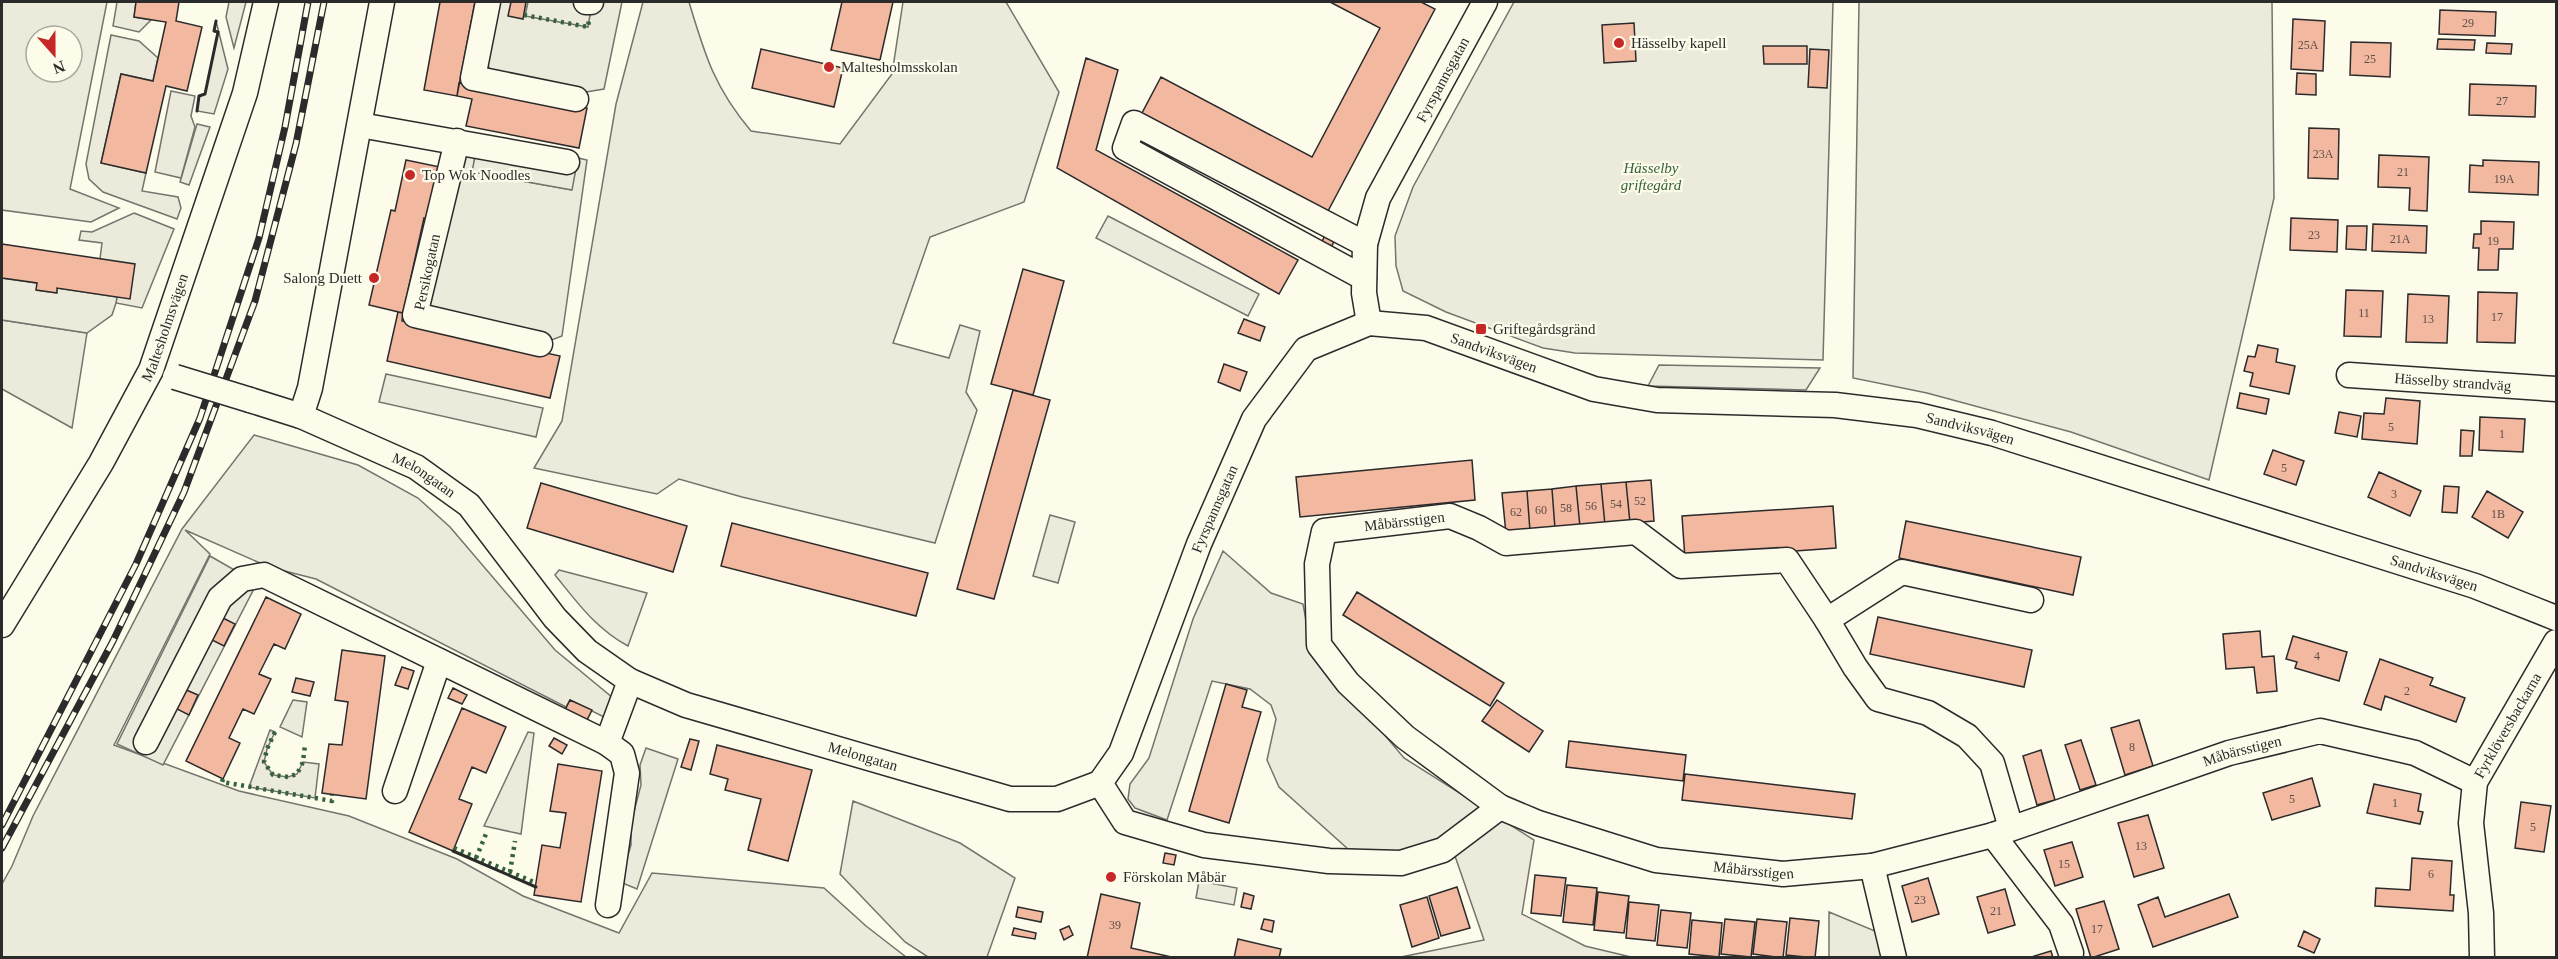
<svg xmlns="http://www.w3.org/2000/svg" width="2558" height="959" font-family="Georgia,serif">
<rect width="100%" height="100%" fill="#fdfbea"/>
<path fill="#ecebdb" stroke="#74746e" stroke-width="1.5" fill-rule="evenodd" d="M2,2H107L70,189L119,208L91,222L2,210ZM36,36H72V72H36Z
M117,2H136L134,17L151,20L139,32L113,26Z
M229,2H246L234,48L226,17Z
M495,2H528L526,16L588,27L592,2H622L604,89L574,94L494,76C477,55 490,25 495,2Z
M643,2H689C705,55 714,87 751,131L840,144L892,74L903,2H1006L1059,92L1024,202L930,237L893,343L949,358L960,325L980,331L966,392L977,410L935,543L742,497L679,479L657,494L534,468L562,421L616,104Z
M1514,2H1833L1823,360L1575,353L1543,348L1446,312L1403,291L1396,266L1395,236L1413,187Z
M1859,2H2272L2274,198L2209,480L2071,432L1927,393L1853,378Z
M216,21L228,69L214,114L197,111L199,96L205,94L218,32L214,31Z
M111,35L139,41L158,58L153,81L121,74L101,163L146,173L142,191L178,197L181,208L177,219L103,192L89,179L86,164Z
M197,124L210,127L189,185L180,182Z
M460,153L475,156L473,172L571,190L578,158L587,160L562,336L549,341L431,308L427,294Z
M134,213L174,229L142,308L116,303L117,297L100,259L102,243L79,240L81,231L92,232Z
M2,320L87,333L72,428L2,389Z
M254,435L358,465L418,498L450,527L555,650L613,698L604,717L570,700L566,707L316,579L269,567L185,530L210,554L114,745L239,791L349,816L457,859L523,896L619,933L652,873L824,888L866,926L906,957L2,958V884L12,866L33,816L182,529Z
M1050,515L1075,522L1058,583L1033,576Z
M1223,551L1271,593L1303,604L1311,648L1404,758L1534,840L1522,914L1585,946L1631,957H1401L1484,940L1455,856L1348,849L1279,787L1267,760L1276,719L1271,705L1250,689L1212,681L1167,820L1135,808L1128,799L1130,784L1149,758L1193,619Z
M559,570L647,593L628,646C596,629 577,602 555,575Z
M293,700L307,702L302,737L280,727Z
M270,730L275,732L267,749L264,762L273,775L288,777L297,774L303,762L319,764L315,798L249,787Z
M528,732L534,733L521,834L484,826Z
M853,801L960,843L1015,878L987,957H928L905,942L840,874Z
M1829,912L1875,931L1884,958H1829Z"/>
<path fill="#eceadb" stroke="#74746e" stroke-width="1.5" d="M528,2H592L588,27L525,16Z
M171,91L195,96L191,116L195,127L181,178L155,172Z
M478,141L578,158L572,190L472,172Z
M1108,216L1259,294L1248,316L1096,238Z
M2,278L37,283V290L56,293L57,288L117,297L116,303L112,315L87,333L2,320Z
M1659,365L1820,368L1806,390L1648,386Z
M386,374L543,408L536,437L379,402Z
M210,556L257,583L163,765L117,744Z
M646,748L678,759L637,889L620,882L631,845V823L641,785L640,765Z
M1199,881L1237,888L1234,905L1196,898Z"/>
<path fill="#f2b8a0" stroke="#2b2b2b" stroke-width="1.5" d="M136,2H179L176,21L202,27L187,91L166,86L146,173L101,163L121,74L153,81L166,22L134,17Z
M440,2H475L457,96L424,90Z
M511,2H526L523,19L508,16Z
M842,2H893L880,60L831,50Z
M1330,2H1421L1435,9L1328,211L1142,113L1161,77L1312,157L1380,28Z
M2440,10L2496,12L2495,36L2439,34Z
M2293,19L2325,21L2323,71L2291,69Z
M1634,23L1636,61L1604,63L1602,25Z
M2438,39L2475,40L2474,50L2437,49Z
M2351,42L2391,43L2390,77L2350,75Z
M2487,43L2512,44L2511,54L2486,53Z
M1763,46H1807V64H1764Z
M761,49L843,68L834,107L752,88Z
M1810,49L1829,50L1827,88L1808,87Z
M1086,58L1118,70L1096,150L1298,260L1279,294L1057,168Z
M2297,73L2316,74V95L2296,94Z
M459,83L587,108L579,148L466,126L472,99L457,96Z
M2470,84L2536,86L2535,117L2469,115Z
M2309,128L2339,129L2338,179L2308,178Z
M2379,155L2429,157L2427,211L2409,210L2410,188L2378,187Z
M406,160L440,167L428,219L424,218L403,313L369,305L391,210L395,211Z
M2483,160L2539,162L2538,195L2469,192L2470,165L2483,166Z
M2291,218L2338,220L2337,252L2290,250Z
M2481,221L2514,222L2513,249H2499L2498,270H2478L2479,248H2473L2474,234H2481Z
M2373,224L2427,226L2426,253L2372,251Z
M2347,226H2367L2366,250L2346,249Z
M1326,232L1336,236L1332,246L1322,242Z
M2,244L135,264L130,299L57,288V293L36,290L37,283L2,278Z
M1023,269L1064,281L1033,395L991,384Z
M2346,290L2383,291L2381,337L2344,336Z
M2478,292L2517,293L2515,343L2477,342Z
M2408,294L2449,296L2447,343L2406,342Z
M398,312L403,313L402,321L560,356L550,398L387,361Z
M1244,319L1265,327L1260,341L1238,333Z
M2258,345L2278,349L2276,362L2295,366L2289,394L2250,386L2253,373L2244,371L2248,356L2255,357Z
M1224,364L1247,372L1240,391L1218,382Z
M1013,390L1050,400L994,599L957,589Z
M2240,393L2269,399L2266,414L2237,408Z
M2386,398L2420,401L2417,444L2362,439L2364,413L2384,414Z
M2339,412L2361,416L2357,437L2335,433Z
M2480,417L2525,419L2523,452L2479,450Z
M2461,430L2474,431L2472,456H2460Z
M2273,450L2304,461L2296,485L2264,474Z
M1472,460L1475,500L1300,517L1296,477Z
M2379,472L2421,491L2410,516L2368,497Z
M1651,480L1654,521L1630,523L1626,482Z
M1626,482L1630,523L1605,525L1601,484Z
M541,483L687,526L673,572L527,528Z
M1601,484L1605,525L1580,527L1576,486Z
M1576,486L1580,527L1555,529L1552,489Z
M2444,486L2459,487L2457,513L2442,512Z
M1552,489L1555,529L1530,531L1527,491Z
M1527,491L1530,531L1506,534L1502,493Z
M2487,491L2523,512L2508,538L2472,517Z
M1833,506L1836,548L1685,559L1682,516Z
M1906,521L2081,557L2073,595L1899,558Z
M732,523L928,573L916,616L721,566Z
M1357,592L1504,683L1490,706L1343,615Z
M266,597L301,614L285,649L274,644L259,674L271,679L254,714L243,709L229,738L240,743L223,779L186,761Z
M221,617L235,624L224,646L210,639Z
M1878,617L2032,650L2024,687L1870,654Z
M2260,631L2262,657L2274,656L2277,691L2257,693L2254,667L2226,669L2223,634Z
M2293,636L2347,652L2339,681L2295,668L2297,662L2286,659Z
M342,650L385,656L366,799L322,793L329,744L342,745L348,702L335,700Z
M2380,659L2433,678L2430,685L2465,698L2456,722L2385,696L2381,710L2364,704Z
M402,667L414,671L408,689L395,685Z
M296,678L314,682L310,696L292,692Z
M1226,684L1247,690L1242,707L1261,712L1229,823L1189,811Z
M453,688L467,695L462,704L448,698Z
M184,689L198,695L189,715L175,708Z
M570,700L592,710L585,724L563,714Z
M1497,700L1543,731L1529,752L1482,721Z
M462,708L506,727L486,773L472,767L459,799L472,804L453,851L409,832Z
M2139,720L2153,766L2125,775L2111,728Z
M554,738L567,745L562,754L549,746Z
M690,739L699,741L691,770L681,767Z
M2081,740L2096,785L2080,790L2065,745Z
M1569,741L1686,755L1683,781L1566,767Z
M717,745L812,770L788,861L748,850L761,799L725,790L728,779L710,774Z
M2041,750L2055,800L2037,805L2023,756Z
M558,764L602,771L581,902L534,895L542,845L560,848L566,813L550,811Z
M1685,774L1855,794L1852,819L1682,800Z
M2312,778L2320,806L2272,820L2263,793Z
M2374,784L2421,794L2418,811L2423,812L2420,824L2367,813Z
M2521,802L2551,806L2544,852L2515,848Z
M2148,815L2164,868L2134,877L2118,823Z
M2072,842L2083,877L2055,886L2044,850Z
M1165,853L1176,855L1174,865L1163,863Z
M2412,858L2452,861L2450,895H2454L2453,911L2375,906L2376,888L2410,890Z
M1535,875L1566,878L1561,916L1531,913Z
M1928,878L1939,914L1912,922L1902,886Z
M1567,885L1597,888L1593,925L1563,922Z
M1457,887L1470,928L1441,936L1429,896Z
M2005,889L2015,925L1988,933L1977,897Z
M1598,892L1629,896L1624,933L1594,930Z
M1244,893L1254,896L1251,909L1241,907Z
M1101,894L1140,903L1131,948L1176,958H1087Z
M2229,894L2238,917L2153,947L2138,905L2158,897L2165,917Z
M1427,897L1439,938L1412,947L1400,905Z
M2104,901L2119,949L2091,958L2076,909Z
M1629,902L1659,905L1655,941L1626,938Z
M1018,907L1043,912L1041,922L1016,917Z
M1661,910L1691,913L1687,948L1657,945Z
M1790,918L1819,921L1815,958L1786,955Z
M1264,919L1274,921L1272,932L1261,929Z
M1725,919L1755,922L1751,957L1721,954Z
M1757,919L1787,922L1783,958L1753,954Z
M1692,920L1722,923L1719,957L1689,954Z
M1069,926L1073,935L1064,940L1060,930Z
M1014,928L1036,933L1035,939L1012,935Z
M2304,931L2320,939L2314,953L2298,946Z
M1238,939L1281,949L1279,958H1234Z
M2051,951L2053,958H2028Z"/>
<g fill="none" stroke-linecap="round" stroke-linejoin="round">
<defs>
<g id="minor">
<path d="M488,2L473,78L576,99"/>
<path d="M586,2H591"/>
<path d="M360,125L567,162"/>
<path d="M457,141L415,315L540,344"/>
<path d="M1364,278L1125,148L1134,123L1365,244"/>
<path id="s1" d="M1369,323L1364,293L1365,244L1378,198L1485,2"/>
<path id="s2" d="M2349,375L2556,389"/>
<path id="s3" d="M250,400L301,416L416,467L469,505L555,618L587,651L630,681L686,705L1010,799H1057L1100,783"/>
<path d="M301,416L310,388L382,2"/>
<path id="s4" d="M2,625L101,463L151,370L245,93L266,2"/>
<path d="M146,742L220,598L242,579L264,575L607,743"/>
<path id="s5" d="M1100,783L1121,753L1199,544L1254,419L1306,349L1369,323L1426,328L1594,389L1657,400L1835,405L1917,415L1992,433L2475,586L2556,618"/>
<path id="s6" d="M1100,783L1125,822L1204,845L1329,861L1401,863L1443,850L1500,807L1538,823L1656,860L1783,874L1872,866L1993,835L2229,753L2320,731L2415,753L2475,782"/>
<path d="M395,791L439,661"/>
<path id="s7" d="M1500,807L1405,737L1348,683L1319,645L1317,564L1324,531L1450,516L1479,528L1506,543L1636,532L1681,566L1787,560L1827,620"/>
<path d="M2011,828L1992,763L1967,736L1928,713L1878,699L1855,667L1827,620L1902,572L2031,600"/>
<path d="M1993,835L2061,924L2071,953"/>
<path d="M1872,866L1894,958"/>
<path d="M608,905L627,773L622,754L607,743L630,681"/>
<path id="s8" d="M2482,958L2481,913L2471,823L2475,782L2556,642"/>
</g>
</defs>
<use href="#minor" stroke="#2b2b2b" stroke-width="27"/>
<use href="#minor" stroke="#fdfbea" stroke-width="24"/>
<defs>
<path id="rail" d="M2,825L136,564L200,418L259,238L285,127L308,2
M2,848L113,641L184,492L255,301L296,144L324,2"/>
</defs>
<use href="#rail" stroke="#2b2b2b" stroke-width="7"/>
<use href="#rail" stroke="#fdfbea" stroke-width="4.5" stroke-dasharray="14" stroke-linecap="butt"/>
<defs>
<path id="minor-bridge" d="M175,377L250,400"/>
</defs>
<use href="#minor-bridge" stroke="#2b2b2b" stroke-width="27" stroke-linecap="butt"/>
<use href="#minor-bridge" stroke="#fdfbea" stroke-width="24"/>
<path stroke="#34623c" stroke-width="4.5" stroke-dasharray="3 4.5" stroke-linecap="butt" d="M524,15L588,27L589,20
M275,732L267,749L264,762L273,775L288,777L297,774L303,762L305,745
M223,779L222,782L332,801V795
M454,848L536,883
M476,858L486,834
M510,872L515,841"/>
<path stroke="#2b2b2b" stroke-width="3" d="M197,111L199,96L205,94L218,32L214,31L216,21
M453,851L536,887"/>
</g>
<g fill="#c62828" stroke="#fdfbea" stroke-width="2">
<circle cx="1619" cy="43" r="6"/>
<circle cx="829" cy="67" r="6"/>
<circle cx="410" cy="175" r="6"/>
<circle cx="374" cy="278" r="6"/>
<rect x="1475" y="323" width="12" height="12" rx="3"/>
<circle cx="1111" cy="877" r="6"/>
</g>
<g text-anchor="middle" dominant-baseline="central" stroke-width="4.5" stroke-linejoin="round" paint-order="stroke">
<g font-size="12" fill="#5d4e48">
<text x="2468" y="23">29</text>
<text x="2308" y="45">25A</text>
<text x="2370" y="59">25</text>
<text x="2502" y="101">27</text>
<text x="2323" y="154">23A</text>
<text x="2403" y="172">21</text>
<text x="2504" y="179">19A</text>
<text x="2314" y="235">23</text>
<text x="2400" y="239">21A</text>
<text x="2493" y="241">19</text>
<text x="2364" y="313">11</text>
<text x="2497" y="317">17</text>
<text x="2428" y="319">13</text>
<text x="2391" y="427">5</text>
<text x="2502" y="434">1</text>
<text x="2284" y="468">5</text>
<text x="2394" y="494">3</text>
<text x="1640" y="501">52</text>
<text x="1616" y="504">54</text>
<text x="1591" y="506">56</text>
<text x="1566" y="508">58</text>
<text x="1541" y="510">60</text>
<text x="1516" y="512">62</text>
<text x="2498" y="514">1B</text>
<text x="2317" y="656">4</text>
<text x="2407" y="691">2</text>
<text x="2132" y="747">8</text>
<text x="2292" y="799">5</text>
<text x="2395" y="803">1</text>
<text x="2533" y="827">5</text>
<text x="2141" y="846">13</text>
<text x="2064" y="864">15</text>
<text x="2431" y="874">6</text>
<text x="1920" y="900">23</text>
<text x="1996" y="911">21</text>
<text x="1115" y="925">39</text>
<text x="2097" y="929">17</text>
</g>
<g font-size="15" fill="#2b2b2b" stroke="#fdfbea" text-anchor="start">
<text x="1631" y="43">Hässelby kapell</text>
<text x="841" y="67">Maltesholmsskolan</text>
<text x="422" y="175">Top Wok Noodles</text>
<text x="362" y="278" text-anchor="end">Salong Duett</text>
<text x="1493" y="329">Griftegårdsgränd</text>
<text x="1123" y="877">Förskolan Måbär</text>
</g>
<g font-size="15" fill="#2b2b2b" stroke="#fdfbea">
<text stroke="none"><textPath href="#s1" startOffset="262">Fyrspannsgatan</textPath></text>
<text transform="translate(427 272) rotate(-78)">Persikogatan</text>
<text stroke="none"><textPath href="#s4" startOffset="340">Maltesholmsvägen</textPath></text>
<text stroke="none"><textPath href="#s5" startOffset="681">Sandviksvägen</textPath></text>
<text stroke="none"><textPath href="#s2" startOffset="104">Hässelby strandväg</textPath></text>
<text stroke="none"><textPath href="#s5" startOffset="1167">Sandviksvägen</textPath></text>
<text stroke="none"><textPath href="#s3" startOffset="190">Melongatan</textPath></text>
<text stroke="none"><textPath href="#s5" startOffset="298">Fyrspannsgatan</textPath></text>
<text stroke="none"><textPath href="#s7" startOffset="440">Måbärsstigen</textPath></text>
<text stroke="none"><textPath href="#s5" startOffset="1653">Sandviksvägen</textPath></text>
<text stroke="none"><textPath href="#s8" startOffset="242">Fyrklöversbackarna</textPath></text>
<text stroke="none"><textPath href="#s6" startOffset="1212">Måbärsstigen</textPath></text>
<text stroke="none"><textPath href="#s3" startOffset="730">Melongatan</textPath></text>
<text stroke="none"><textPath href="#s6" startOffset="705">Måbärsstigen</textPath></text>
</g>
<g font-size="15" font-style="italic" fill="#34623c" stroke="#fdfbea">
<text x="1651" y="168">Hässelby<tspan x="1651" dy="17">griftegård</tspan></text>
</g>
</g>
<rect width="2558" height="959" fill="none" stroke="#2b2b2b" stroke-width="6"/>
<g transform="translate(54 54) rotate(159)"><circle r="28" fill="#fdfbea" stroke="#a9a89e" stroke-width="1.5"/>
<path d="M0-4.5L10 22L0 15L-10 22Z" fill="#c62828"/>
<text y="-9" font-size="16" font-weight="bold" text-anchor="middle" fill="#2b2b2b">N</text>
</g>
</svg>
